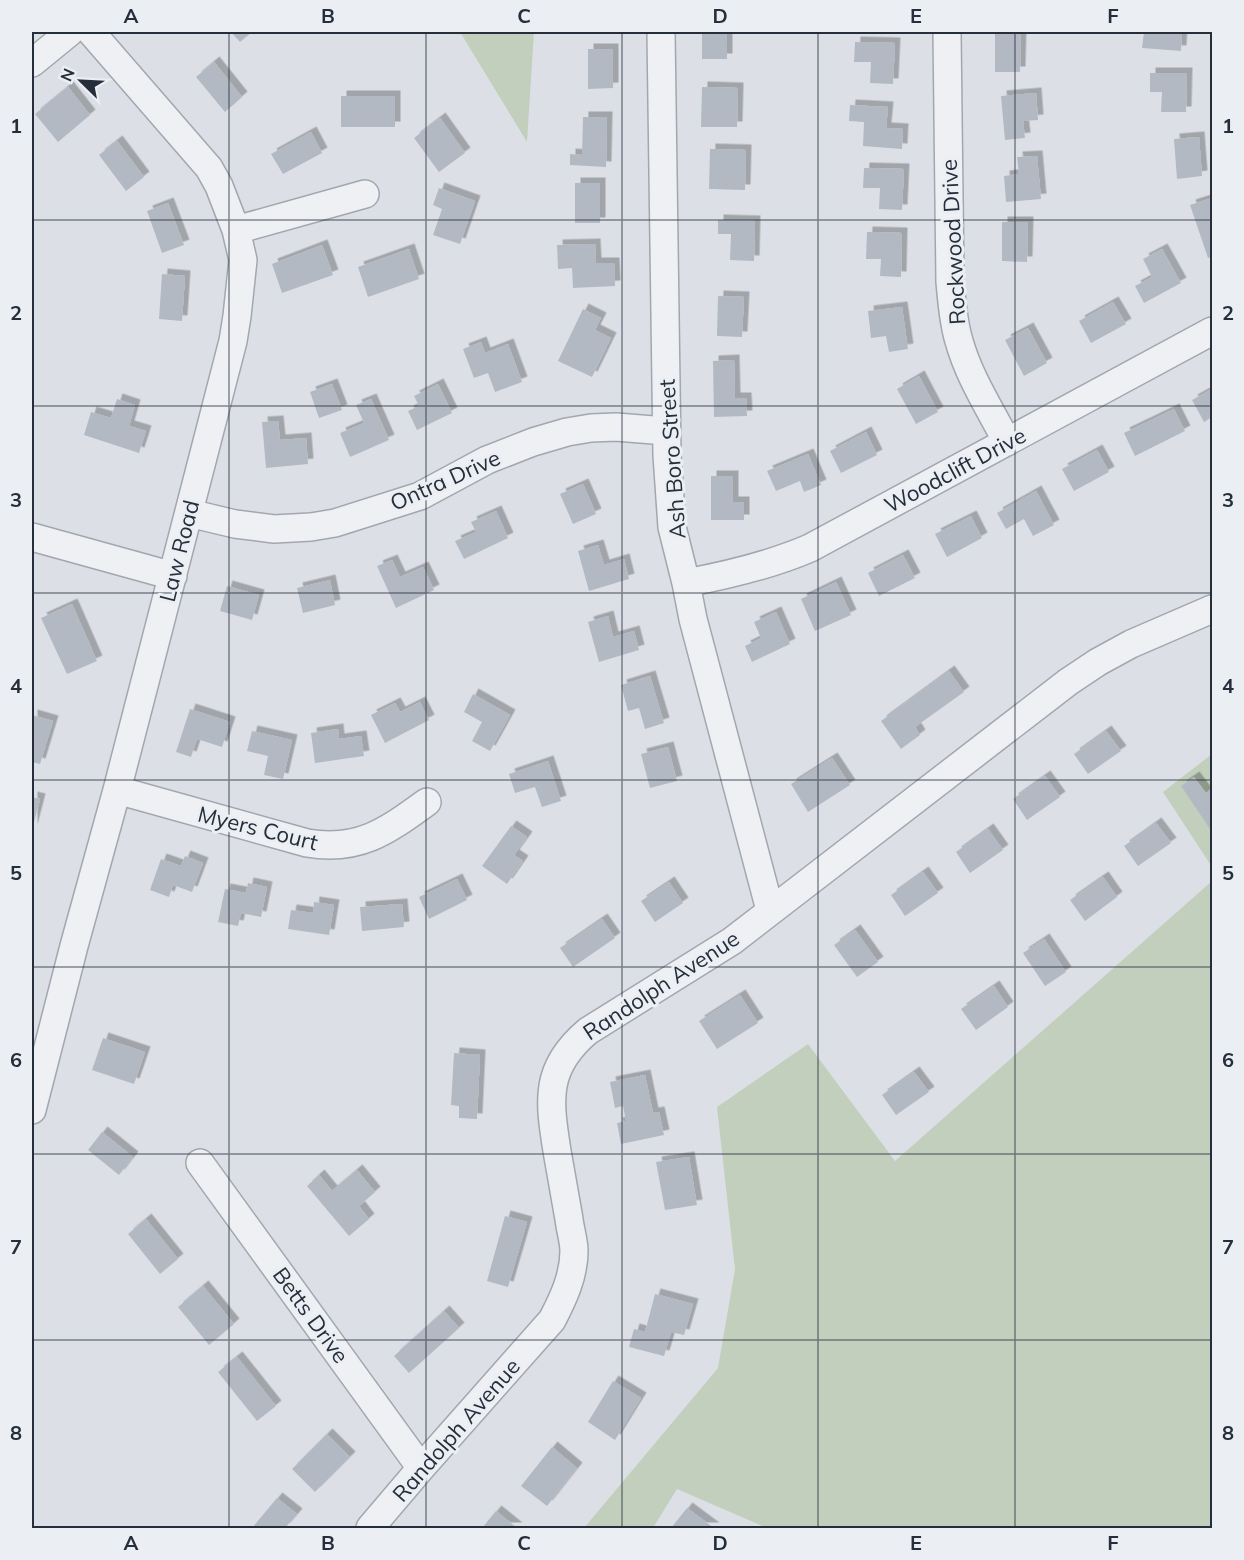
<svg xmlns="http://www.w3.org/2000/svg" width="1244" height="1560" font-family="Mulish,sans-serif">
<defs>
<filter id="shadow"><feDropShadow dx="5.5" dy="-5.5" stdDeviation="0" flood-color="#0004"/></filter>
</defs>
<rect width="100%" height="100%" fill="#dce0e6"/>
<path fill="#c2cfbd" d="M460,32H534L527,142Z
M1212,754V867L1163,792Z
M1212,881V1528H767L677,1489L653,1528H584L718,1368L735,1269L717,1107L808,1044L895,1161Z"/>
<path fill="#b3b9c2" filter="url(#shadow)" d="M231,32H252L240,42Z
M702,32H727V59H702Z
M995,32H1021L1020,72H995Z
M1144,32H1182L1181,51L1142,48Z
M855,42L895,43L893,84L870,83L871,62H854Z
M588,49H613V88L588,89Z
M214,62L242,97L225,112L196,77Z
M1150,73H1187L1186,112H1161L1162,92H1150Z
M68,87L90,115L58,142L35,114Z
M702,87L738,88L737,127H701Z
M1036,93L1038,120L1023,121L1025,138L1005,140L1001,96Z
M341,96H395V127H341Z
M850,105L888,107L886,128L903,129L902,149L863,146L864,122L849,121Z
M583,117H607L606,167L570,165V154L582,155Z
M440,118L465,153L439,172L414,138Z
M311,132L322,153L283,174L271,154Z
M1199,137L1202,176L1177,179L1174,139Z
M117,141L144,177L126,191L99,155Z
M710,149L746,150L745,190L709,189Z
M1037,156L1041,199L1006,202L1004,176L1019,174L1017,157Z
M864,168L904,169L902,210L879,209L880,188H863Z
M575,183H600V223H575Z
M439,188L475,201L460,244L433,235L442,209L433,205Z
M1212,198V257L1208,258L1190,205Z
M168,203L184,245L162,253L147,211Z
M718,220L755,221L754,261L730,260L731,234H718Z
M1002,222H1028L1027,262L1002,261Z
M867,232L902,233L901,277L880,276L881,259H866Z
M595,244L596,263H614L615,286L573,288L572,268L558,269L557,245Z
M322,245L333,275L282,293L272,264Z
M409,249L419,279L368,297L358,267Z
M1162,249L1181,283L1144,303L1135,286L1152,277L1143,259Z
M162,274L185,276L182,321L159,319Z
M718,296L744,297L742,337L717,336Z
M1113,302L1126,324L1091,343L1079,321Z
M902,307L908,349L889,352L886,336L871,338L868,311Z
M583,309L601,318L595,330L611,338L592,377L558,361Z
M1028,328L1047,363L1024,376L1005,340Z
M481,342L485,353L508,344L522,382L495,392L488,373L474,378L463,349Z
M734,360L735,398H746L747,416L714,417L713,361Z
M919,376L938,412L916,424L897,389Z
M332,384L342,410L319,418L310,392Z
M438,384L452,413L417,430L408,411L419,406L414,396Z
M1212,389V417L1204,422L1192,400Z
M117,399L135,405L129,426L146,431L139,453L84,435L91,412L111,418Z
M371,399L389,440L350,457L340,433L364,423L356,405Z
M1174,409L1185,431L1135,456L1124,433Z
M278,421L280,440L306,438L308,464L266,468L262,422Z
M866,432L877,455L841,473L830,451Z
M1097,450L1109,472L1074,491L1062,469Z
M808,454L821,485L804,492L800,481L776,491L767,471Z
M711,476H733V502H744V520H711Z
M583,484L596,514L573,524L560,494Z
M1036,491L1054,525L1033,536L1024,519L1006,529L997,513Z
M496,511L508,538L464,559L455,541L476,532L471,522Z
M971,516L982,538L947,557L935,534Z
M598,545L604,565L624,559L629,579L589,591L578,551Z
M903,555L915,578L879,596L868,573Z
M392,560L400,577L423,567L434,590L396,608L377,566Z
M330,580L335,605L303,613L297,588Z
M836,582L851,615L815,631L801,599Z
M227,586L259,595L252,620L220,611Z
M72,604L97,661L67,674L41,618Z
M776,612L790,644L752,662L745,646L761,638L754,622Z
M608,616L613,637L634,631L639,650L599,662L588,622Z
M949,671L964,692L915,727L920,735L901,749L881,721Z
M650,676L664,723L645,729L639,708L628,711L621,685Z
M473,694L510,715L490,751L472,741L482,722L464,712Z
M420,702L429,720L385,743L371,715L395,703L400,712Z
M190,709L230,722L222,747L197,739L191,757L176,752Z
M32,715L53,721L40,764L32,762Z
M338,729L339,739L361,736L364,756L315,763L311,733Z
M252,731L292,740L283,779L264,775L268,756L247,751Z
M1106,731L1121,751L1088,774L1074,754Z
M668,747L677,781L650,788L641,754Z
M832,758L850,785L808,812L791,784Z
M548,761L561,801L542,807L535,787L515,793L509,774Z
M1045,776L1060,797L1027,820L1013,799Z
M1194,777L1206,793L1212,788V832L1181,786Z
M32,797L40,799L32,830Z
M1156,823L1171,843L1138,866L1124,846Z
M511,826L527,837L514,855L523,861L507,884L482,866Z
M988,829L1003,850L970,873L956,852Z
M185,856L203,863L192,892L173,885L169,897L150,890L161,859L181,866Z
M923,872L938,893L905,916L891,895Z
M1103,877L1117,897L1085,921L1070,900Z
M457,879L467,900L429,919L419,897Z
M669,882L683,903L655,922L641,901Z
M248,883L267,887L261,917L241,913L238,926L218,922L225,889L246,893Z
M314,902L334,905L329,935L288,929L291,910L313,913Z
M402,904L404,927L362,931L360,907Z
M602,919L615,938L573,967L560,948Z
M855,930L878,962L857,977L834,945Z
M1044,939L1066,972L1045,986L1023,953Z
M994,986L1008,1007L976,1030L961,1009Z
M740,995L758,1023L717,1049L699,1021Z
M103,1038L145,1052L134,1084L92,1070Z
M454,1053L480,1055L477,1119L459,1118V1106L451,1105Z
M914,1072L929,1092L896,1115L882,1095Z
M645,1075L653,1113L659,1112L664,1135L621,1144L617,1123L626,1121L623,1106L615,1108L610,1082Z
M102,1132L133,1157L119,1175L88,1150Z
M689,1157L697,1205L665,1210L656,1162Z
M357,1170L375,1192L359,1206L369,1219L349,1236L307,1186L319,1175L332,1191Z
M505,1216L527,1222L508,1287L487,1281Z
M146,1219L178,1259L160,1274L128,1234Z
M203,1286L234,1324L209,1345L178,1307Z
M655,1294L693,1304L684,1335L671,1332L664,1356L629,1347L634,1329L645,1332Z
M444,1311L459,1328L409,1373L394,1356Z
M237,1357L276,1406L257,1421L218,1372Z
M613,1381L641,1398L615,1440L588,1422Z
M327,1434L350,1457L315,1492L292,1469Z
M552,1447L577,1468L547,1506L521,1486Z
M277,1498L297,1514L285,1528H252Z
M687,1508L714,1528H671Z
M496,1511L517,1528H482Z"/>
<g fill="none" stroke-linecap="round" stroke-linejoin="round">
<defs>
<path id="minor" d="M661,32L667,455L672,527L686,583L693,619L770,910
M947,32L950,282C952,302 953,322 959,341C969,377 990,409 1007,442
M32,63L70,32
M236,230L365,194
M189,513L235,524L274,529L311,527L335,523L420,496L487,460L533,442L567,432L591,428L616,427L666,431
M32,537L173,576
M686,583C728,575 771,565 810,548L1212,331
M117,790L307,843C359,852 387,831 427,802
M32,1110L74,946L117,790L233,341L237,316L243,260L236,230L219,186L209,168L91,32
M200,1163L421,1468
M370,1528L421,1468L552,1320C563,1299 574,1276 574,1251C574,1241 570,1229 569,1219C565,1196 561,1174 557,1151C549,1100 544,1068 588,1031L732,941L1068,682L1098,662L1131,644L1212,609"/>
</defs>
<use href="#minor" stroke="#a2a7af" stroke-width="30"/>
<use href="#minor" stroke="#eef0f4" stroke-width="27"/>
</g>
<path fill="none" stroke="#262e3b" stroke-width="1.5" stroke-opacity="0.55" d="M229,32V1528M426,32V1528M622,32V1528M818,32V1528M1015,32V1528M32,220H1212M32,406H1212M32,593H1212M32,780H1212M32,967H1212M32,1154H1212M32,1340H1212"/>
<g text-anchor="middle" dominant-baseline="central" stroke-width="6" stroke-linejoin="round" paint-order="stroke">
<g font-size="22" fill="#262e3b" stroke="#ebeff3">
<text transform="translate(953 242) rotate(-93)">Rockwood Drive</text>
<text transform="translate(672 459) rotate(-94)">Ash Boro Street</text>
<text transform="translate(955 470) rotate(-28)">Woodclift Drive</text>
<text transform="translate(445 480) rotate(-24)">Ontra Drive</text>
<text transform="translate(179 551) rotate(-76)">Law Road</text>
<text transform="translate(258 828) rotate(14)">Myers Court</text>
<text transform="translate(661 985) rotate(-33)">Randolph Avenue</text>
<text transform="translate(311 1315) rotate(54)">Betts Drive</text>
<text transform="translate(456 1430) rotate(-49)">Randolph Avenue</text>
</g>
</g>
<rect width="1244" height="1560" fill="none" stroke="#ebeff3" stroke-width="66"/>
<g transform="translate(81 81) rotate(294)" stroke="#ebeff3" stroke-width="4.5" paint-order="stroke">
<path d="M0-4.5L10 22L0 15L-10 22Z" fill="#262e3b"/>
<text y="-9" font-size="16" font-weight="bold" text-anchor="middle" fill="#262e3b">N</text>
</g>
<rect x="33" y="33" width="1178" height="1494" fill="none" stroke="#262e3b" stroke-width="2"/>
<g font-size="20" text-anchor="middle" font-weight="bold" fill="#262e3b">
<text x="131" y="23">A</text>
<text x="328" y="23">B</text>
<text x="524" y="23">C</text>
<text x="720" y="23">D</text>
<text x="916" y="23">E</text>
<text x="1113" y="23">F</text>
<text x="16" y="133">1</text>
<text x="1228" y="133">1</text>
<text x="16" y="320">2</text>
<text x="1228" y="320">2</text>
<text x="16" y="507">3</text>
<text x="1228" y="507">3</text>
<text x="16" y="693">4</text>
<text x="1228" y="693">4</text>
<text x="16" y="880">5</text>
<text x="1228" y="880">5</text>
<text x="16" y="1067">6</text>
<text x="1228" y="1067">6</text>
<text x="16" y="1254">7</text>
<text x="1228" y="1254">7</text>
<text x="16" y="1440">8</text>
<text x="1228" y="1440">8</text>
<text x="131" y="1550">A</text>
<text x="328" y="1550">B</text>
<text x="524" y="1550">C</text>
<text x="720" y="1550">D</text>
<text x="916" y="1550">E</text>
<text x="1113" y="1550">F</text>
</g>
</svg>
